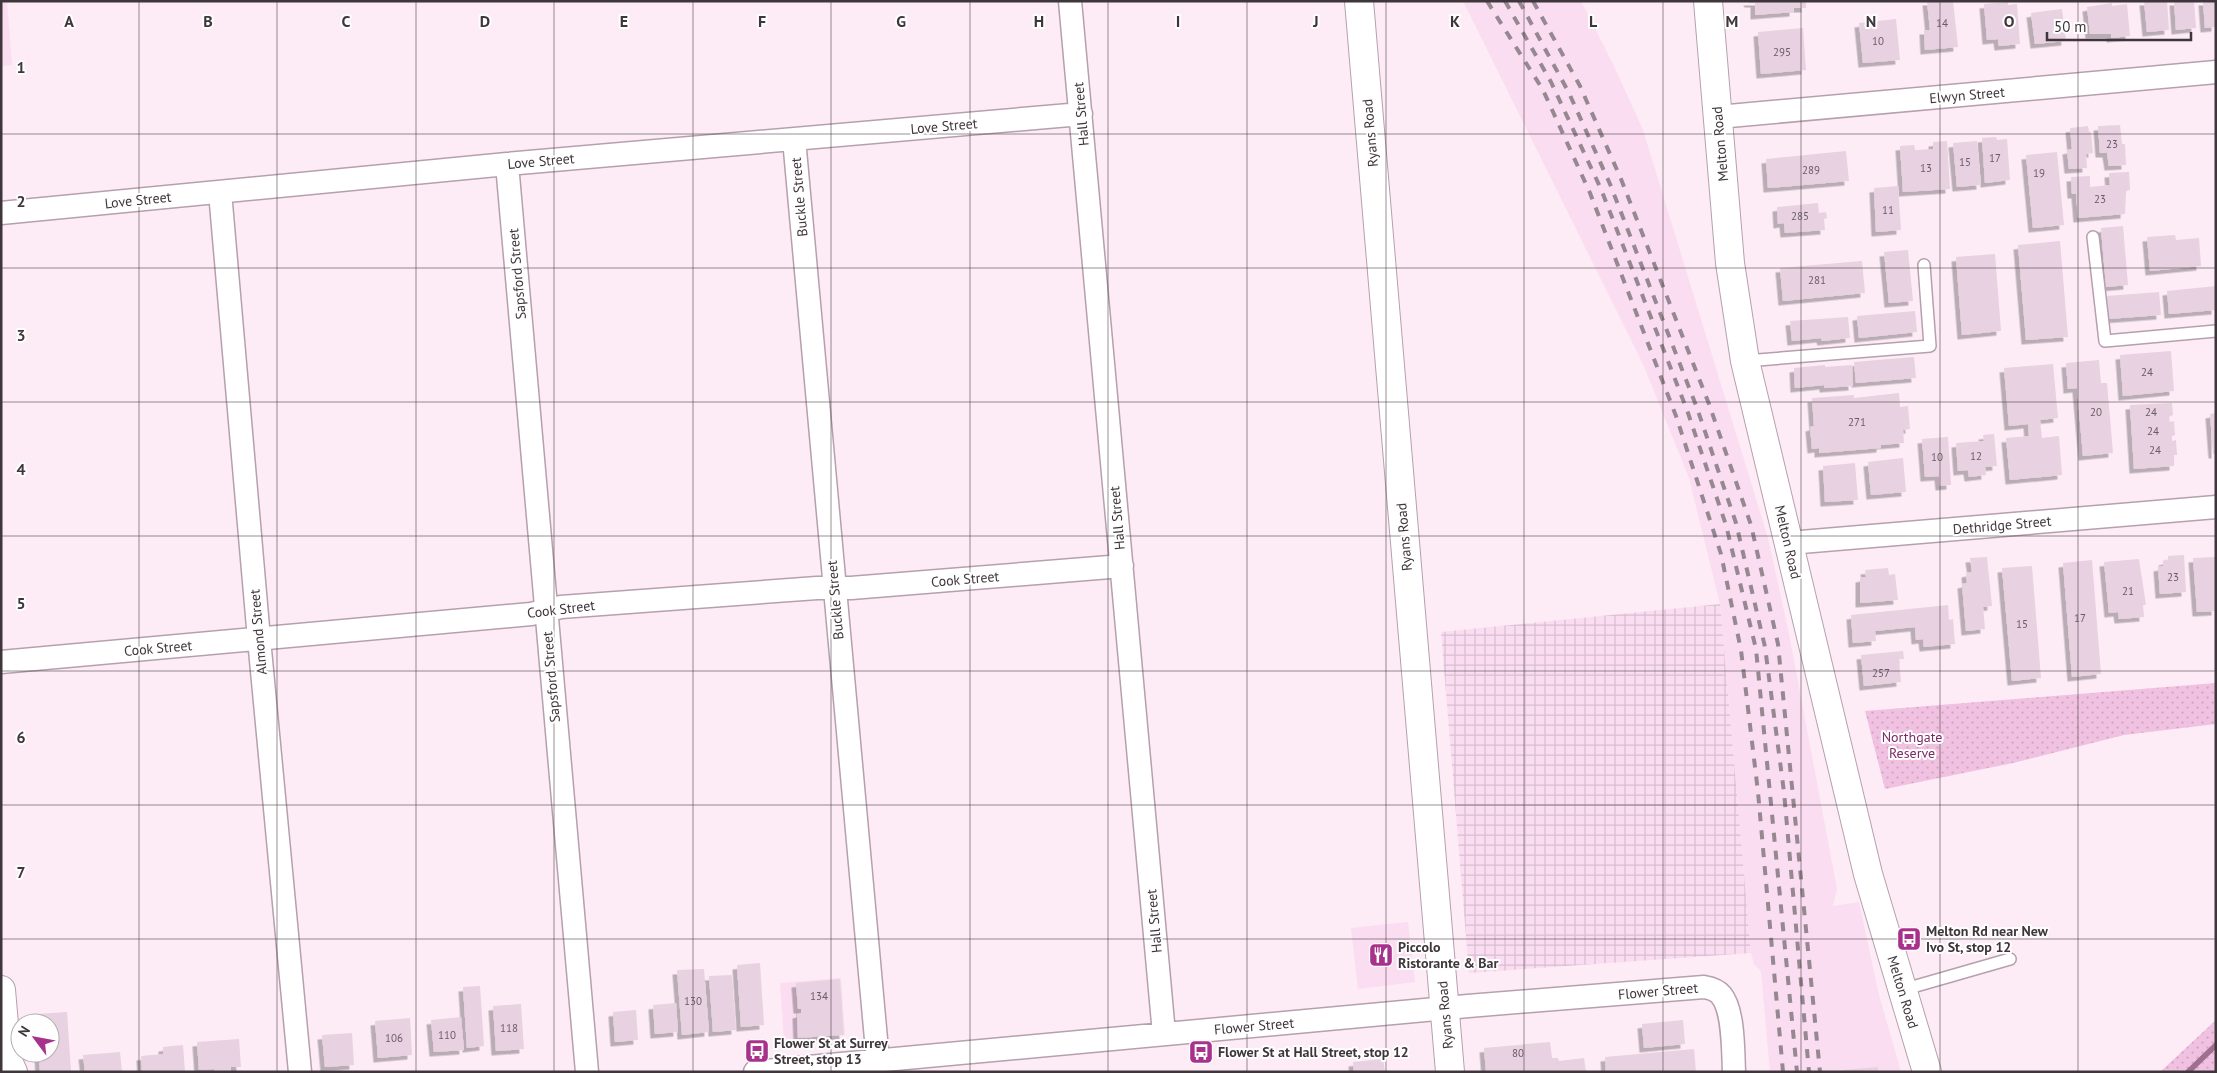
<svg xmlns="http://www.w3.org/2000/svg" width="2217" height="1073" font-family="'PT Sans',sans-serif">
<defs>
<pattern id="industrial-grid" width="8" height="8" patternUnits="userSpaceOnUse" patternTransform="scale(1.25)"><rect width="8" height="8" fill="#fbddf1"/><path d="M0 4h8M4 0v8" fill="none" stroke="#d8bed0"/></pattern>
<pattern id="park-dots" width="8" height="8" patternUnits="userSpaceOnUse" patternTransform="scale(1.25)"><rect width="8" height="8" fill="#f0c1e0"/><path d="M2 2h.1M6 6h.1" fill="none" stroke="#cfa6c1" stroke-width="1.8" stroke-linecap="round"/></pattern>
<filter id="shadow"><feDropShadow dx="-4.5" dy="4.5" stdDeviation="0" flood-color="#0004"/></filter>
</defs>
<rect width="100%" height="100%" fill="#fdebf6"/>
<path fill="#fbddf1" d="M1,1H7L12,65L1,66Z
M1463,1H1581L1614,66L1643,130L1768,538L1789,634L1837,889L1833,906L1859,902L1879,995L1901,1072H1770L1761,971L1754,964L1751,953L1720,604L1689,478L1643,364Z
M1408,922L1415,982L1358,989L1351,928Z
M841,978L845,1035L784,1040L780,983Z"/>
<path fill="url(#industrial-grid)" d="M1720,604L1751,953L1469,973L1441,632Z"/>
<path fill="url(#park-dots)" d="M2216,683V724L2124,735L2013,763L1885,789L1865,711Z
M2216,1020V1072H2160Z"/>
<g fill="none" stroke-linecap="round" stroke-linejoin="round">
<path stroke="#a06e91" stroke-width="5.5" d="M2188,1072L2216,1045"/>
</g>
<path fill="#e8d1e0" filter="url(#shadow)" d="M1748,1H1806V8H1794V12L1755,15V3H1749Z
M1927,1H1953L1958,47L1925,50L1924,30H1930Z
M2144,1H2167L2169,30L2147,32Z
M2174,1H2194L2196,28L2176,30Z
M2203,1H2216V27L2205,28Z
M2008,2V5L2017,4L2020,44L1999,46L1998,39L1987,40L1984,4Z
M2112,3V6L2127,4L2130,36L2111,38V34H2090L2087,7Z
M2062,9L2066,41L2035,44L2031,13Z
M1896,19L1900,60L1863,63L1859,23Z
M1803,28L1806,70L1761,74L1758,32Z
M2120,125L2122,144H2125L2126,165L2109,166L2107,153H2100L2098,126Z
M2088,126L2089,132H2091L2093,153L2086,154L2087,168L2069,169L2067,150L2072,149L2070,128Z
M1996,137L1997,140L2007,139L2010,180L1985,183L1982,138Z
M1947,141L1950,189L1903,192L1900,146L1914,145L1915,150L1933,149V142Z
M1977,141L1981,185L1957,187L1953,143Z
M1846,151L1849,181L1768,188L1766,159Z
M2057,152L2064,225L2033,228L2026,155Z
M2129,172L2130,190L2126,191L2125,214L2078,218L2076,194H2072L2071,177L2090,176V187L2110,185L2109,173Z
M1898,186L1901,230L1876,232L1874,188Z
M1818,203L1819,213L1826,212L1827,218L1824,219L1825,230L1785,233L1784,223L1778,224L1777,207Z
M2123,226L2128,285L2106,287L2101,228Z
M2175,235L2176,240L2199,238L2201,266L2150,271L2147,237Z
M2060,241L2068,337L2026,340L2018,245Z
M1908,250L1913,301L1889,303L1884,252Z
M1995,254L2001,331L1962,335L1956,257Z
M1862,261L1865,293L1783,301L1780,268Z
M2216,286V310L2169,314L2167,291Z
M2159,292L2161,315L2108,319L2107,296Z
M1915,311L1917,332L1859,338L1857,316Z
M1848,317L1850,338L1822,341L1821,338L1792,341L1790,321Z
M2171,351L2174,391L2123,396L2120,355Z
M1914,357L1916,378L1856,383L1854,362Z
M2099,360L2101,383H2107L2113,453L2083,456L2077,388L2068,389L2066,363Z
M2053,364L2058,418L2040,420L2042,438L2059,436L2062,475L2010,480L2006,438L2029,436L2028,424L2009,426L2004,368Z
M1825,365V367L1852,365L1853,386L1824,388V385L1795,388L1794,368Z
M1899,393L1900,407L1908,406L1910,429L1903,430L1904,443L1881,445V448L1819,453V448L1812,449L1810,427L1814,426L1812,398L1854,395V398Z
M2172,403L2173,415L2169,417L2170,422L2174,421L2175,435L2172,436V441L2176,440L2177,455H2174V466L2134,469L2130,405Z
M2216,413V454H2213L2210,414Z
M1994,434L1997,466L1985,467L1986,475L1969,477L1968,470L1958,471L1956,443L1984,441L1983,435Z
M1948,437L1951,485L1940,486L1939,476L1925,477L1922,439Z
M1903,458L1906,492L1871,495L1868,462Z
M1855,463L1858,500L1825,502L1823,466Z
M2184,555L2186,592L2160,594L2158,567L2163,566V561L2168,560V556Z
M1987,557L1992,606L1983,607L1985,629L1966,631L1962,584L1967,583L1966,573L1972,572L1970,558Z
M2216,557V611L2197,612L2193,558Z
M2139,559L2146,605H2143L2144,617L2119,619L2118,612L2109,613L2104,562Z
M2092,560L2101,674L2072,677L2063,563Z
M2032,566L2041,678L2012,681L2002,568Z
M1888,568L1889,575L1895,574L1898,600L1860,603V578L1866,577L1865,570Z
M1948,605L1949,620L1953,619L1955,644L1924,647L1923,639L1916,640L1915,627L1875,631L1876,641L1853,643L1851,615Z
M1903,651L1904,659H1899L1901,682L1864,686L1861,655Z
M760,963L764,1025L741,1027L737,965Z
M704,969L709,1032L682,1035L677,970Z
M732,975L736,1030L713,1032L709,976Z
M840,979L844,1035L798,1038L797,1014L801,1013V1009H798L796,983Z
M480,986L484,1046L467,1048L463,987Z
M676,1003L678,1032L655,1034L653,1005Z
M521,1004L524,1049L496,1051L493,1006Z
M636,1010L638,1040L615,1042L613,1012Z
M67,1012L71,1072H40L39,1053H50V1023H37V1014Z
M461,1017L464,1050L434,1052L431,1020Z
M410,1018L412,1055L378,1058L375,1021Z
M1683,1020L1685,1044L1644,1048L1642,1024Z
M352,1033L354,1065L325,1067L322,1035Z
M239,1039L241,1067H231V1072H214V1069L199,1070L197,1042Z
M1550,1042L1552,1058H1558L1559,1061L1584,1058L1586,1072H1486L1484,1048Z
M183,1045L185,1072H142L141,1056L163,1054V1047Z
M1694,1049L1696,1072H1606L1605,1057Z
M120,1052L122,1072H85L83,1055Z
M1383,1059L1385,1072H1354L1353,1062Z
M1878,1067V1072H1843V1070Z"/>
<g fill="none" stroke-linecap="round" stroke-linejoin="round">
<defs>
<path id="service" d="M2093,237L2105,341L2216,331
M1745,361L1930,346L1924,265
M1902,990L2010,959"/>
<path id="minor" d="M1070,1L1164,1034
M1718,117L2216,72
M794,139L878,1061
M507,164L587,1072
M220,192L259,639L300,1072
M1,213L507,164L1081,114
M1789,543L2216,507
M1,662L531,614L561,607L817,588H851L1122,566
M755,1072L1468,1006L1704,987C1710,988 1717,990 1721,995C1734,1010 1733,1052 1734,1072"/>
<path id="tertiary" d="M1359,1L1450,1072
M1708,1L1730,263L1745,361L1868,874L1927,1072
M1,990L7,1059L13,1072"/>
</defs>
<use href="#service" stroke="#b6a0ae" stroke-width="14"/>
<use href="#minor" stroke="#b6a0ae" stroke-width="25"/>
<use href="#tertiary" stroke="#b6a0ae" stroke-width="30"/>
<use href="#service" stroke="#fff" stroke-width="11"/>
<use href="#minor" stroke="#fff" stroke-width="22"/>
<use href="#tertiary" stroke="#fff" stroke-width="28"/>
<path stroke="#958890" stroke-width="4" stroke-dasharray="9 9" stroke-linecap="butt" d="M1487,1L1543,90L1590,193L1676,416L1721,554L1741,650L1758,792L1783,1072
M1505,1L1551,82L1601,189L1687,410L1726,525L1756,649L1797,1072
M1519,1L1569,93L1610,184L1697,408L1736,523L1765,647L1784,792L1809,1072
M1533,1L1580,86L1621,179L1709,404L1751,525L1778,644L1820,1072"/>
</g>
<path fill="none" stroke="#3f363c" stroke-width="1" stroke-opacity="0.55" d="M139,1V1072M277,1V1072M416,1V1072M554,1V1072M693,1V1072M831,1V1072M970,1V1072M1108,1V1072M1247,1V1072M1386,1V1072M1524,1V1072M1663,1V1072M1801,1V1072M1940,1V1072M2078,1V1072M1,134H2216M1,268H2216M1,402H2216M1,536H2216M1,671H2216M1,805H2216M1,939H2216"/>
<defs>
<symbol id="bus-square" viewBox="-11 -11 22 22"><rect x="-9" y="-9" width="18" height="18" rx="4" fill="#a7328b" stroke="#fefefe"/><path d="M-5-6H5V4H4V6H2V4H-2V6H-4V4H-5ZM-3.5-4V0h7V-4ZM-3.5 1.2v1.5H-2V1.2ZM2 1.2v1.5H3.5V1.2Z" fill="#fff"/></symbol>
<symbol id="restaurant-square" viewBox="-11 -11 22 22"><rect x="-9" y="-9" width="18" height="18" rx="4" fill="#a7328b" stroke="#fefefe"/><path d="M-5-6h1v4h1v-4h1v4h1v-4h1v5L-1.5 .5V6h-2V.5L-5-1ZM5-6V6H3V1.5H1.5Q1.5-4 5-6Z" fill="#fff"/></symbol>
</defs>
<g fill-rule="evenodd">
<use href="#bus-square" x="1895" y="925" width="28" height="28"/>
<use href="#restaurant-square" x="1367" y="941" width="28" height="28"/>
<use href="#bus-square" x="743" y="1037" width="28" height="28"/>
<use href="#bus-square" x="1187" y="1038" width="28" height="28"/>
</g>
<g text-anchor="middle" dominant-baseline="central" stroke-width="4" stroke-linejoin="round" paint-order="stroke">
<g font-size="11" fill="#695d65">
<text x="1942" y="23">14</text>
<text x="1878" y="41">10</text>
<text x="1782" y="52">295</text>
<text x="2112" y="144">23</text>
<text x="1995" y="158">17</text>
<text x="1965" y="162">15</text>
<text x="1926" y="168">13</text>
<text x="1811" y="170">289</text>
<text x="2039" y="173">19</text>
<text x="2100" y="199">23</text>
<text x="1888" y="210">11</text>
<text x="1800" y="216">285</text>
<text x="1817" y="280">281</text>
<text x="2147" y="372">24</text>
<text x="2096" y="412">20</text>
<text x="2151" y="412">24</text>
<text x="1857" y="422">271</text>
<text x="2153" y="431">24</text>
<text x="2155" y="450">24</text>
<text x="1976" y="456">12</text>
<text x="1937" y="457">10</text>
<text x="2173" y="577">23</text>
<text x="2128" y="591">21</text>
<text x="2080" y="618">17</text>
<text x="2022" y="624">15</text>
<text x="1881" y="673">257</text>
<text x="819" y="996">134</text>
<text x="693" y="1001">130</text>
<text x="509" y="1028">118</text>
<text x="447" y="1035">110</text>
<text x="394" y="1038">106</text>
<text x="1518" y="1053">80</text>
</g>
<g font-size="14" fill="#3f363c" stroke="#fefefe">
<text transform="translate(1967 95) rotate(-5)">Elwyn Street</text>
<text transform="translate(1081 114) rotate(-95)">Hall Street</text>
<text transform="translate(944 126) rotate(-5)">Love Street</text>
<text transform="translate(1370 133) rotate(-95)">Ryans Road</text>
<text transform="translate(1720 144) rotate(-95)">Melton Road</text>
<text transform="translate(541 161) rotate(-5)">Love Street</text>
<text transform="translate(799 197) rotate(-95)">Buckle Street</text>
<text transform="translate(138 200) rotate(-6)">Love Street</text>
<text transform="translate(517 274) rotate(-95)">Sapsford Street</text>
<text transform="translate(1117 518) rotate(-95)">Hall Street</text>
<text transform="translate(2002 525) rotate(-5)">Dethridge Street</text>
<text transform="translate(1404 537) rotate(-95)">Ryans Road</text>
<text transform="translate(1788 542) rotate(77)">Melton Road</text>
<text transform="translate(965 579) rotate(-5)">Cook Street</text>
<text transform="translate(835 600) rotate(-95)">Buckle Street</text>
<text transform="translate(561 609) rotate(-7)">Cook Street</text>
<text transform="translate(258 632) rotate(-95)">Almond Street</text>
<text transform="translate(158 648) rotate(-5)">Cook Street</text>
<text transform="translate(551 677) rotate(-95)">Sapsford Street</text>
<text transform="translate(1154 921) rotate(-95)">Hall Street</text>
<text transform="translate(1658 991) rotate(-5)">Flower Street</text>
<text transform="translate(1903 992) rotate(73)">Melton Road</text>
<text transform="translate(1445 1015) rotate(-95)">Ryans Road</text>
<text transform="translate(1254 1026) rotate(-5)">Flower Street</text>
</g>
<g font-size="14" fill="#7c2c68" stroke="#fefefe">
<text x="1912" y="737">Northgate<tspan x="1912" dy="16">Reserve</tspan></text>
</g>
<g font-size="14" font-weight="bold" fill="#3f363c" stroke="#fefefe" text-anchor="start">
<text x="1926" y="931">Melton Rd near New<tspan x="1926" dy="16">Ivo St, stop 12</tspan></text>
<text x="1398" y="947">Piccolo<tspan x="1398" dy="16">Ristorante &amp; Bar</tspan></text>
<text x="774" y="1043">Flower St at Surrey<tspan x="774" dy="16">Street, stop 13</tspan></text>
<text x="1218" y="1052">Flower St at Hall Street, stop 12</text>
</g>
</g>
<g font-size="16" text-anchor="middle" font-weight="bold" fill="#3f363c" stroke="#fefefe" stroke-width="4" stroke-linejoin="round" paint-order="stroke">
<text x="69" y="27">A</text>
<text x="208" y="27">B</text>
<text x="346" y="27">C</text>
<text x="485" y="27">D</text>
<text x="624" y="27">E</text>
<text x="762" y="27">F</text>
<text x="901" y="27">G</text>
<text x="1039" y="27">H</text>
<text x="1178" y="27">I</text>
<text x="1316" y="27">J</text>
<text x="1455" y="27">K</text>
<text x="1593" y="27">L</text>
<text x="1732" y="27">M</text>
<text x="1871" y="27">N</text>
<text x="2009" y="27">O</text>
<text x="21" y="73">1</text>
<text x="21" y="207">2</text>
<text x="21" y="341">3</text>
<text x="21" y="475">4</text>
<text x="21" y="609">5</text>
<text x="21" y="743">6</text>
<text x="21" y="878">7</text>
</g>
<rect width="2217" height="1073" fill="none" stroke="#3f363c" stroke-width="5"/>
<g transform="translate(35 1038) rotate(302)"><circle r="24" fill="#fefefe" stroke="#b2aeb0"/>
<path d="M0-4L9 19L0 12L-9 19Z" fill="#a7328b"/>
<text y="-8" font-size="14" font-weight="bold" text-anchor="middle" fill="#3f363c">N</text>
</g>
<path d="M2047 32v8h144v-8" fill="none" stroke="#3f363c" stroke-width="2.5"/>
<text x="2054" y="32" font-size="15" fill="#3f363c" stroke="#fefefe" stroke-width="4" paint-order="stroke">50 m</text>
</svg>
